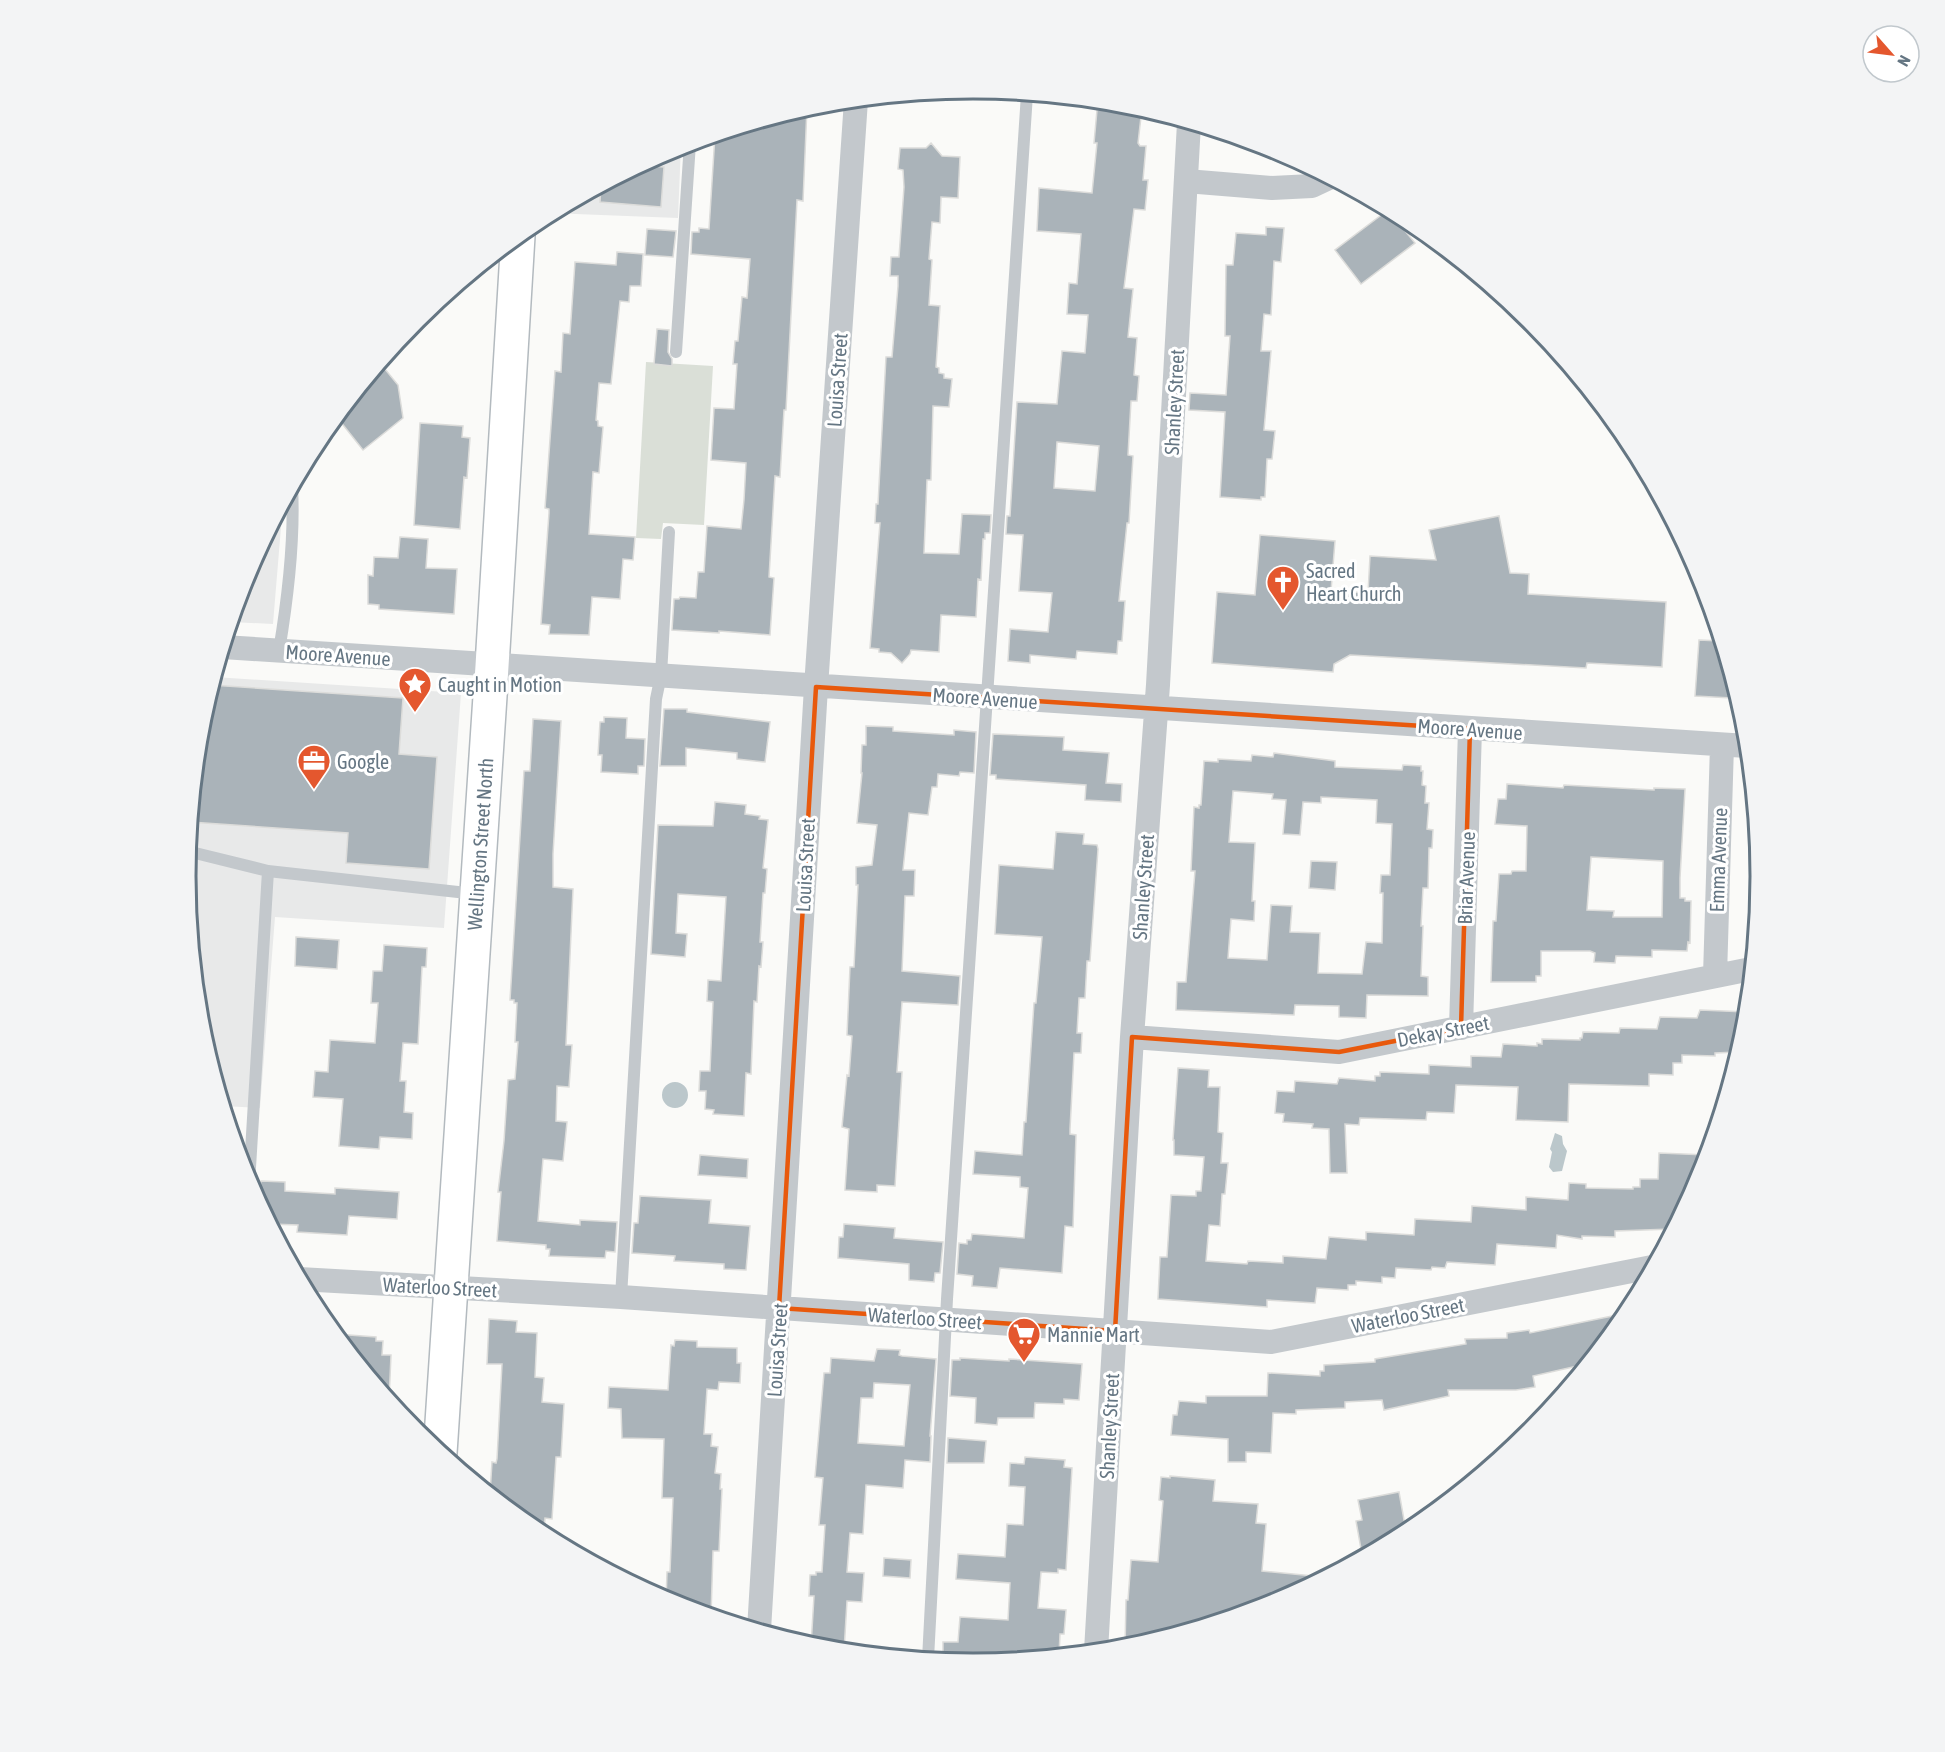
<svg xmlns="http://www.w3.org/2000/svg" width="1945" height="1752" font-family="'Asap Condensed',sans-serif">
<rect width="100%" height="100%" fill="#fafaf8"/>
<path fill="#e8e9e9" d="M681,145L678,218L550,213L671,148Z
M283,503L273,624L231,622L245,574Z
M214,677L461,693L444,928L275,917L260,1108L223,1106L200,1029L185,876L200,722Z"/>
<path fill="#dadfd7" d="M646,362L713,366L704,525L663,523L661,539L636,538Z"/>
<path fill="#bbc7cb" d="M662 1095a13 13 0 1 1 26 0a13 13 0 1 1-26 0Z
M1555,1133L1562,1136L1563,1144L1567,1151L1562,1171L1553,1172L1549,1167L1552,1152L1550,1149Z"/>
<path fill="#aab3b9" stroke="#dcdcda" stroke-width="1.5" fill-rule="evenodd" d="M1108,102L1126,104L1142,108L1138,143L1140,146H1146L1143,180H1148L1145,210L1134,209L1124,288L1133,289L1128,337L1137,338L1134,375L1139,376L1137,401H1131L1128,455L1133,456L1129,523H1127L1119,601H1125L1122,641H1118L1117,654L1077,651L1076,659L1030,655V663L1008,661L1010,629L1048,632L1052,593L1019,591L1023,535L1006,534L1007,516H1010L1017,402L1057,404L1062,351L1085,353L1088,315L1067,314L1069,283L1077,284L1081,234L1037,231L1039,188L1092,193L1097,143H1094L1097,110H1107ZM1057,442L1099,446L1095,491L1054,488Z
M807,107L803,201L797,200L786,410H784L780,477L775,476L769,577L774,578L770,635L719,631V633L672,630L674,599H679L680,597L696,598L698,572H704L707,526L741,529L744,500L746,463L711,460L714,408L734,409L737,364H733L735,341H738L742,297L747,298L750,259L691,254L692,232H699V228L709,229L715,135Z
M931,143L942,156L960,157L958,198L941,197L940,223L932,222L929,259L932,260L929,305L940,306L936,367L939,368V373L944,374V378L952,379L949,407L933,406L931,480H927L924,553L959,554L962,514L991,515L990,533H985V539H983L981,580L978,579L976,617L941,615L939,652L911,650L910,654L902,663L891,653L879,652V649L870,648L880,523H875L876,504H878L886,357H892L898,286V276H890L891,257H899L904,187L903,170L898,169L900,148H926Z
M640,165L664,167L661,207L600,202L601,186Z
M1388,210L1415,243L1361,284L1335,250Z
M1266,227L1284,228L1281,262L1274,261L1271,315L1264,314L1261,351H1271L1264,430L1275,431L1272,459H1267L1265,497H1261V500L1220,497L1225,412L1189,410L1190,393L1226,395L1230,336H1225L1226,265H1233L1236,233L1266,235Z
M647,229L676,231L673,257L645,255Z
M617,252L643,254L641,286H630L629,302L620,301L611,384L599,383L596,420L598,421V426L603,427L599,473L593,472L589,534L635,537L633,560L623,559L620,599L592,597L589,635L549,634L550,625L541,624L549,513V509L545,508L555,371L561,372L563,333L570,334L575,262L616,265Z
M657,329L669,330L668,352L672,359V366L654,364Z
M380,363L398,385L403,418L363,450L336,416Z
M420,423L463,426L462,437L470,438L467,478L464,477L460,529L414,525Z
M1499,516L1510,573L1529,574L1528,594L1666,602L1662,667L1587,663L1586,668L1350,655L1334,664L1333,672L1212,663L1217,592L1255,595L1260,535L1335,541L1331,591L1368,593L1370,556L1436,560L1429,530Z
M400,537L428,539L426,568L457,569L454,614L379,609V605L368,604V575L373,576L374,557L398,558Z
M1699,640L1720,641L1734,685L1732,698L1695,696Z
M211,685L403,698L399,754L437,757L429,869L346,863L348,833L190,822L200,722Z
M664,709H687V712L770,722L765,762L737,759V753L686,748V766H660Z
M604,717L627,718L626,738L645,739L644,766H638V774L601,772L602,755H598L600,722H604Z
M533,719L561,721L553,854V887L573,889L566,1045H572L569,1087L557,1086L556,1121L567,1122L563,1161L543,1159L538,1221L580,1225V1220L617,1222L615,1252L606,1251L605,1258L549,1256L550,1249H546V1245L497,1241L501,1192H498L504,1141L508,1080L515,1079L518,1042H515L517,1003H514V1000H510L524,771H530Z
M866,726L893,727V731L954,735V730L976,732L974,773L960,772L959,776L938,774L937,787H932L928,815L909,813L903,870H915L914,896H905L902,971L960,976L958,1005L902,1002L897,1072H902L895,1186L877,1185V1192L845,1190L849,1129L842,1127L847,1075L849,1076L852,1036L847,1035L850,967H854L858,885H856V867L872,865L877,825L857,823L862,773H861L862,745H866Z
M993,734L1064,737L1063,750L1109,753L1106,783L1122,784L1121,802L1085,800L1086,785L996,779V775H990Z
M1274,753L1335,761V767L1402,770L1403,765L1421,766V771H1423L1422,785L1426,786L1425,803H1429L1427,829L1433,830L1432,848H1429L1428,888H1423L1421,926H1423L1421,976L1428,977V996L1367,995L1366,1018L1339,1017V1006L1295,1005L1294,1015L1176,1010L1177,982H1186L1195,871H1191L1194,807L1199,808V805H1201L1204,761L1218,762V759L1251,761L1252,755L1273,757ZM1233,791L1273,794L1272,799L1286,800L1283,834L1300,835L1303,802L1321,803V797L1377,800L1376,823L1392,824L1390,875H1381L1380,893H1383L1382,943L1366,942L1362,974L1318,973L1320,933L1290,932L1292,906L1271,905L1267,960L1228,958L1231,919L1254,921L1255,901H1252L1255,843L1229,842Z
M1507,784L1563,788L1564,785L1654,790V788L1685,789L1680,878V898H1685V901H1691L1690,943L1688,942L1687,951L1652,950V957L1616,956L1615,963L1594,962L1595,953L1590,951H1541V976H1536V982H1491L1493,921H1496L1499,874H1511L1512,871H1526L1527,826L1495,824L1498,799H1506ZM1591,857L1663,861L1662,917H1613L1614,911L1587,910Z
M715,802L746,805L745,814L760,816L759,819L768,820L763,868L767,869L765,893H763L760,942H763L761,967L759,966L757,1002L754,1001L751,1074L746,1073L744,1116L713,1114L714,1110L705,1109L706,1091H699L700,1071H710L713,1002L707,1001L708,980L721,981L726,897L678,894L676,933L687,934L685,957L651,954L658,825L713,826Z
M1056,832L1084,834L1083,844L1097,845L1098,849L1090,961H1087L1085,998H1079L1077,1033H1082L1081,1053H1074L1070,1129V1134L1076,1135L1073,1227L1065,1226L1062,1273L1000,1268L997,1288L972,1286L973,1276L957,1274L959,1243L967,1244V1240H971L972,1234L1024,1238L1028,1188L1020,1187V1177L973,1174L975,1151L1022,1155L1024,1122H1026L1034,1003H1036L1042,937L995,934L999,865L1053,869Z
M1311,861L1337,862L1335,890L1309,888Z
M296,937L339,940L337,969L295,966Z
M384,945L427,948L426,967H422L418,1044L403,1043L400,1081H406L404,1112L413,1113L412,1139L380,1137L379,1149L339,1146L343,1099L313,1097L315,1071L328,1072L330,1040L375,1043L378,1003H371L373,971H382Z
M1700,1010L1747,1012L1745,1030L1738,1052L1715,1053V1056L1682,1055V1063H1673V1075L1649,1074V1086L1569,1084L1568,1122L1516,1120L1518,1087L1456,1085L1454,1113L1427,1112L1426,1120L1360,1118L1359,1125L1345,1124L1347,1173H1330L1329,1129L1312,1128L1313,1124L1283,1122L1284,1114L1275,1113L1277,1091L1294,1092L1295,1081L1337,1084L1339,1078L1375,1081V1076H1380V1072L1429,1074V1065L1471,1067V1056L1501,1057L1503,1044L1537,1046V1043L1542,1044V1039L1580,1040V1038H1582L1583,1032L1619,1033L1620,1028L1657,1029L1660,1017L1697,1018Z
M1178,1068L1209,1070L1208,1087H1220L1218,1132L1223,1133L1221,1163H1228L1225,1194H1222L1220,1226L1209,1225L1206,1261L1247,1264L1248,1261L1283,1263V1256L1326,1259L1329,1237L1366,1240V1232L1414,1235L1415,1219L1471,1222L1472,1206L1526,1210V1197L1568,1200L1569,1183L1586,1184V1188L1633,1189V1187H1640V1179H1658L1659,1153L1707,1155L1700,1178L1672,1229L1615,1231V1237L1582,1236V1239L1557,1235L1556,1248L1497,1244L1495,1265L1447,1262L1445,1268L1432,1267L1431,1270L1396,1268L1395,1278L1382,1277V1283L1356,1281V1285H1348V1290L1317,1288L1315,1303L1267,1300V1307L1158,1299L1160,1257H1167L1171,1195L1196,1196V1191H1201L1204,1157L1174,1155V1140H1173Z
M700,1155L748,1159L747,1178L698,1175Z
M261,1181L285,1182V1191L335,1194V1188L399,1192L397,1219L349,1216L347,1235L297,1232L298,1225L270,1224L258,1201Z
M640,1196L711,1200L709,1223L750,1226L746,1270L724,1269V1264L674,1261L675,1256L632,1253L634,1223H638Z
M844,1224L895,1228L894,1238L943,1242L940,1273H935L934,1282L909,1280V1264L838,1258L839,1237H843Z
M1627,1313L1586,1364L1533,1376L1535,1387L1516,1390H1448L1449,1396L1384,1410L1382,1400L1345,1402V1408L1296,1410V1414L1273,1413L1271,1453L1246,1452V1462H1228V1439L1171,1435L1173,1415H1177L1179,1401L1206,1403V1396H1267L1268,1373L1320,1376V1371H1324V1365L1375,1362V1359L1466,1344L1465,1339L1507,1338V1333L1529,1330L1530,1333Z
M489,1319L517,1321L516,1332L537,1333L535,1377L544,1378L542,1402L564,1404L561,1457H556L552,1519L545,1518L544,1536L535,1531L490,1494L492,1462L496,1463L497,1459L502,1364H487Z
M335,1334L376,1337V1341H383L382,1355H391L389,1400Z
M675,1340L697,1341V1347L737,1348V1363H741L740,1383L719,1382L718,1390L707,1389L704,1434H712L711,1446L718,1447L715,1473L721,1474L720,1489H722L719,1551H713L711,1616L666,1601L667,1572H670L673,1498H662L664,1439L622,1438L621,1409L608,1408L609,1387L668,1390L671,1345L674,1346Z
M877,1349L900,1350L899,1355L902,1356L936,1359L930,1436H931L930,1462L905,1460L903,1488L866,1485L863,1534L850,1533L847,1572L864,1573L862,1602L847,1601L844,1651L819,1648L811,1646L814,1596H809L810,1575H816V1572H822L825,1525H819L823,1478L815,1477L824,1373H830L831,1358L874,1361ZM874,1383L910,1385L904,1446L858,1443L861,1398H873Z
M960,1358L1009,1361V1359L1082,1364L1079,1400L1064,1399V1404L1035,1403L1034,1418H998L997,1425L975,1423L976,1398L950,1396L952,1360H960Z
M948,1438L986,1441L984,1463H947Z
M1025,1457L1065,1460L1064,1467L1072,1468L1066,1570L1058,1569V1573L1041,1572L1038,1608L1066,1610L1064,1634H1060L1059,1655L986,1662L943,1661V1642H958L960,1617L1008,1620L1010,1583L956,1579L958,1554L1005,1557L1007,1524L1023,1525L1025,1487L1009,1486L1010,1463L1024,1464Z
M1170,1476L1215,1480L1213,1501L1258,1504L1256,1523L1266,1524L1262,1571L1324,1577L1274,1604L1125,1649L1126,1600H1128L1131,1560L1158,1562L1163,1501L1159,1500L1161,1477L1170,1478Z
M1399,1492L1406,1531L1399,1532L1400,1536L1368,1553L1367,1548L1361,1549L1356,1521L1362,1520L1358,1500Z
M884,1558L911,1560L910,1578L883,1576Z"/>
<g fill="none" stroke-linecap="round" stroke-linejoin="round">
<defs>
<path id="secondary" d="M440,1453L492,666L518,236"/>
</defs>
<use href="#secondary" stroke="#b3babf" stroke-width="36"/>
<path stroke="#c3c8cc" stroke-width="12" d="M676,352L690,143
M279,651C288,597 295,541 292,486
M187,851L268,871L476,894
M249,1184L268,871
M621,1297L656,699L661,675L669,532
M928,1659L947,1299L1027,94"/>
<path stroke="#c3c8cc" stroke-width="24" d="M1186,181L1272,188L1312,186L1329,178
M223,647L1747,746
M1715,976L1722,745
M1461,1028L1470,729
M1132,1037L1339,1052L1751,969
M299,1279L621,1297L1271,1342L1652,1267
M759,1630L816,687L856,100
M1096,1651L1132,1037L1158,685L1189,123"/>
<use href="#secondary" stroke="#fff" stroke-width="33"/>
</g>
<path fill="none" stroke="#e8590c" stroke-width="4.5" stroke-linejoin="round" d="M816,687L1470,729L1461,1028L1339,1052L1132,1037L1115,1331L779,1308Z"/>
<defs>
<symbol id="church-pin" viewBox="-11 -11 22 30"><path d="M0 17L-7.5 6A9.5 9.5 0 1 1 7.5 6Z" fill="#e4572e" stroke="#fff"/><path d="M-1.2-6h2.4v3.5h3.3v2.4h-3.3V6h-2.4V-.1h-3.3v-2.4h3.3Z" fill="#fff"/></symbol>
<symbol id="sight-pin" viewBox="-11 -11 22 30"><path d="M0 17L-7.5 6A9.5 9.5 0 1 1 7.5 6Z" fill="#e4572e" stroke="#fff"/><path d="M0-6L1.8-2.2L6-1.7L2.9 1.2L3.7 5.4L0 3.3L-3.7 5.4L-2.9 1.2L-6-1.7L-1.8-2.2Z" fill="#fff"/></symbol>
<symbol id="office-pin" viewBox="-11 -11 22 30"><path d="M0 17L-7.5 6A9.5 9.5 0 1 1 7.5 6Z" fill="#e4572e" stroke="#fff"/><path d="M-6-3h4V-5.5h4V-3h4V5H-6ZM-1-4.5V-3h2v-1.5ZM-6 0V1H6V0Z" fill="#fff"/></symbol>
<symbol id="supermarket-pin" viewBox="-11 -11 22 30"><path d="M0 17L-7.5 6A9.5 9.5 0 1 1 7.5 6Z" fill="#e4572e" stroke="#fff"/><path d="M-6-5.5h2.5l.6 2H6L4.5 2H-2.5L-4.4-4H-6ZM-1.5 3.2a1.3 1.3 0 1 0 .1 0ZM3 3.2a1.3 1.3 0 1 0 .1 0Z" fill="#fff"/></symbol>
</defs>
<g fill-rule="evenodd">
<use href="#church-pin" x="1264" y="563" width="38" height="52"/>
<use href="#sight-pin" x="396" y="665" width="38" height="52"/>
<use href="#office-pin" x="295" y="742" width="38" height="52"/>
<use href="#supermarket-pin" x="1005" y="1315" width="38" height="52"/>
</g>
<g text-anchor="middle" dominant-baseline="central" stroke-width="6" stroke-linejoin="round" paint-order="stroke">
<g font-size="20" fill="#657683" stroke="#fff">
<text transform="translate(837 380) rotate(-86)">Louisa Street</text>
<text transform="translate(1174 402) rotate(-87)">Shanley Street</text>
<text transform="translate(338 655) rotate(4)">Moore Avenue</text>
<text transform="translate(985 698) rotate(4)">Moore Avenue</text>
<text transform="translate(1470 729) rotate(4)">Moore Avenue</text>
<text transform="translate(480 844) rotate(-86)">Wellington Street North</text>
<text transform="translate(1718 860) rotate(-88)">Emma Avenue</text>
<text transform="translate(805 865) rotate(-87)">Louisa Street</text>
<text transform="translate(1466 878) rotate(-88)">Briar Avenue</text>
<text transform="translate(1143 887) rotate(-86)">Shanley Street</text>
<text transform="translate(1443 1031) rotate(-11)">Dekay Street</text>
<text transform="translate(440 1287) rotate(3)">Waterloo Street</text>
<text transform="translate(1408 1315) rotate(-11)">Waterloo Street</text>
<text transform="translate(925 1318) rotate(4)">Waterloo Street</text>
<text transform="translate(777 1350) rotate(-86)">Louisa Street</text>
<text transform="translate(1109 1426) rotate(-87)">Shanley Street</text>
</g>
<g font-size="20" fill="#657683" stroke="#fff" text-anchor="start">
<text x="1306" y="570">Sacred<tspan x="1306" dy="23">Heart Church</tspan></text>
<text x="438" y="684">Caught in Motion</text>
<text x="337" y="761">Google</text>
<text x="1047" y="1334">Mannie Mart</text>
</g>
</g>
<path d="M0 0H1945V1752H0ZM196 876a777 777 0 1 1 1554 0a777 777 0 1 1-1554 0Z" fill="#f3f4f5" fill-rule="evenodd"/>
<path fill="none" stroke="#657683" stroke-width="3" d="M196 876a777 777 0 1 1 1554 0a777 777 0 1 1-1554 0Z"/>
<g transform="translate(1891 54) rotate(118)"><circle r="28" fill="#ffffff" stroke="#c1c8cd" stroke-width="1.5"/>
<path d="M0-4.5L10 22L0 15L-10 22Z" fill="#e4572e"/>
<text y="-9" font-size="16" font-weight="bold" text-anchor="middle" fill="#657683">N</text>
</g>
</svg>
